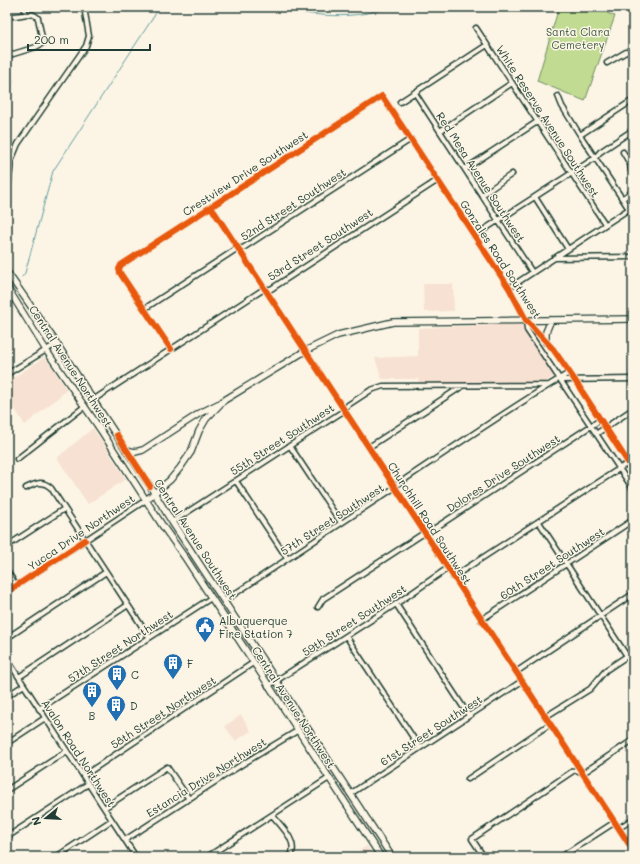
<svg xmlns="http://www.w3.org/2000/svg" width="640" height="864" font-family="Mali,sans-serif">
<rect width="100%" height="100%" fill="#fcf5e5"/>
<filter id="ink" filterUnits="userSpaceOnUse"><feTurbulence type="fractalNoise" baseFrequency=".025" numOctaves="2"/><feDisplacementMap in="SourceGraphic" scale="8" xChannelSelector="R" yChannelSelector="G"/><feConvolveMatrix kernelMatrix="1 2 1 2 8 2 1 2 1" color-interpolation-filters="sRGB"/></filter>
<g filter="url(#ink)">
<path fill="#f7e1d2" d="M423,284H453L454,311L424,312Z
M496,325H521L524,327L555,376L545,382L419,383L418,379H382L375,358L418,356V328Z
M45,357L67,390L25,425L7,397V382Z
M93,428L126,479L88,504L57,458Z
M241,715L251,731L235,741L225,726Z
M367,846L374,857H350Z"/>
<path fill="#c1db92" stroke="#708c63" d="M559,7H571L579,10L581,7H609L607,13L615,16L585,101L537,81Z"/>
<g fill="none" stroke-linecap="round" stroke-linejoin="round">
<path stroke="#629da2" stroke-width="1" d="M277,7C313,17 354,20 390,7
M22,277L25,273L53,171L160,7"/>
<defs>
<path id="minor" d="M24,7L26,14
M7,15C18,20 29,8 38,18L43,43L36,47L10,55L7,57
M476,28L605,224
M607,63L626,52H633
M7,67L10,81L7,86
M415,93L532,272
M558,96L562,106L580,135L633,215
M400,102L487,45
M440,131L512,83
M580,135L633,100
M623,152L630,164L631,171L633,176
M465,169L537,122
M482,195L512,174
M535,197L568,249
M623,198L633,191
M7,200L11,161L18,144L86,46L89,36L84,7
M211,207L633,850
M474,236L595,158L600,152L633,130
M554,258L633,257
M509,288L629,209
M144,309L238,248H243L411,139
M526,320L527,330L633,489
M171,349L120,273L119,269L121,265L382,96L509,288L526,320L553,349L574,379L633,470
M7,374L56,344
M561,380L633,379
M93,400L264,289H271L438,180
M596,434L633,409
M290,446L341,523
M369,447L461,387
M17,459L85,406
M236,481L287,558
M26,488C36,483 42,480 51,488L149,637
M172,522L345,410L348,405L371,390L383,386L549,385
M539,522L627,656
M7,546L64,509
M7,571L16,585
M453,577L628,463
M7,592L146,500
M224,601L391,490L395,486C452,448 510,408 569,373
M396,604L469,716
M318,607L323,599L421,535L426,534L600,420
M481,620L633,520
M346,636L420,748
M7,638L106,572
M7,659L136,857
M516,672L633,594
M19,677L128,605
M268,686L396,604L448,568
M7,696L24,685
M39,709L211,598
M545,717L590,689L606,670L633,652
M7,743L45,718
M83,776L253,663
M468,779L550,724
M7,790L67,751
M350,794L522,681
M104,808L167,767L189,799
M272,815C281,826 300,843 290,857
M619,828L633,819
M7,837L88,784
M125,840L241,765L297,731
M56,857L112,820
M207,857L329,778
M484,857L472,839L573,771L576,770L583,773L633,740
M561,857L615,822
M631,857L633,856"/>
<path id="major" d="M7,272L53,338L93,400L150,486L172,522L392,857
M7,287L46,350L102,432L164,528L186,559L381,857
M546,342V332L551,320
M126,450L135,452L143,450L200,413L218,404
M146,500L170,480L180,468L191,452L199,431L206,419L223,401L305,351L338,335L393,322L633,319"/>
</defs>
<use href="#minor" stroke="#1f3d34" stroke-width="7"/>
<use href="#major" stroke="#1f3d34" stroke-width="8"/>
<use href="#minor" stroke="#fcf5e5" stroke-width="4"/>
<use href="#major" stroke="#fcf5e5" stroke-width="5.5"/>
<defs>
<path id="cycleway" d="M211,207L633,850
M171,349L120,273L119,269L121,265L382,96L509,288L526,320L553,349L574,379L633,470
M117,435L150,486
M7,592L85,540"/>
</defs>
<use href="#cycleway" stroke="#fcf5e5" stroke-width="8"/>
<use href="#cycleway" stroke="#e8590c" stroke-width="6"/>
</g>
</g>
<defs>
<symbol id="civic-pin" viewBox="-11 -11 22 30"><path d="M0 17L-7.5 6A9.5 9.5 0 1 1 7.5 6Z" fill="#1f6fb2" stroke="#fcf5e5"/><path d="M-.6-6.5H3V-4.5H.6V-3L4-1V1h2V6H-6V1h2V-1L-.6-3ZM-1.2 2.5V6h2.4V2.5Z" fill="#fff"/></symbol>
<symbol id="building-pin" viewBox="-11 -11 22 30"><path d="M0 17L-7.5 6A9.5 9.5 0 1 1 7.5 6Z" fill="#1f6fb2" stroke="#fcf5e5"/><path d="M-4-6H4V6H1V3H-1V6H-4ZM-2.5-4.3h1.7v1.8h-1.7ZM.8-4.3h1.7v1.8H.8ZM-2.5-1h1.7V.8h-1.7ZM.8-1h1.7V.8H.8Z" fill="#fff"/></symbol>
</defs>
<g fill-rule="evenodd">
<use href="#civic-pin" x="194" y="615" width="22" height="30"/>
<use href="#building-pin" x="162" y="652" width="22" height="30"/>
<use href="#building-pin" x="106" y="663" width="22" height="30"/>
<use href="#building-pin" x="81" y="680" width="22" height="30"/>
<use href="#building-pin" x="105" y="694" width="22" height="30"/>
</g>
<g text-anchor="middle" dominant-baseline="central" stroke-width="3" stroke-linejoin="round" paint-order="stroke">
<g font-size="11" fill="#3f5d47" stroke="#fcf5e5">
<text x="578" y="31">Santa Clara<tspan x="578" dy="13">Cemetery</tspan></text>
</g>
<g font-size="11" fill="#1f3d34" stroke="#fcf5e5">
<text transform="translate(548 121) rotate(57)">White Reserve Avenue Southwest</text>
<text transform="translate(245 173) rotate(-33)">Crestview Drive Southwest</text>
<text transform="translate(481 177) rotate(57)">Red Mesa Avenue Southwest</text>
<text transform="translate(293 204) rotate(-33)">52nd Street Southwest</text>
<text transform="translate(320 244) rotate(-33)">53rd Street Southwest</text>
<text transform="translate(501 259) rotate(57)">Gonzales Road Southwest</text>
<text transform="translate(71 366) rotate(57)">Central Avenue Northwest</text>
<text transform="translate(282 439) rotate(-33)">55th Street Southwest</text>
<text transform="translate(503 473) rotate(-33)">Dolores Drive Southwest</text>
<text transform="translate(332 519) rotate(-33)">57th Street Southwest</text>
<text transform="translate(430 523) rotate(57)">Churchhill Road Southwest</text>
<text transform="translate(81 532) rotate(-34)">Yucca Drive Northwest</text>
<text transform="translate(196 539) rotate(57)">Central Avenue Southwest</text>
<text transform="translate(552 563) rotate(-33)">60th Street Southwest</text>
<text transform="translate(354 620) rotate(-33)">59th Street Southwest</text>
<text transform="translate(120 646) rotate(-33)">57th Street Northwest</text>
<text transform="translate(294 707) rotate(57)">Central Avenue Northwest</text>
<text transform="translate(163 712) rotate(-33)">58th Street Northwest</text>
<text transform="translate(431 730) rotate(-33)">61st Street Southwest</text>
<text transform="translate(79 753) rotate(57)">Avalon Road Northwest</text>
<text transform="translate(206 777) rotate(-32)">Estancia Drive Northwest</text>
</g>
<g font-size="11" fill="#1f3d34" stroke="#fcf5e5" text-anchor="start">
<text x="219" y="620">Albuquerque<tspan x="219" dy="13">Fire Station 7</tspan></text>
<text x="187" y="663">F</text>
<text x="131" y="674">C</text>
<text x="130" y="705">D</text>
<text x="92" y="715" text-anchor="middle">B</text>
</g>
</g>
<rect width="640" height="864" fill="none" stroke="#fcf5e5" stroke-width="24"/>
<rect x="12" y="12" width="616" height="840" fill="none" stroke="#1f3d34" stroke-width="1.5" filter="url(#ink)"/>
<g transform="translate(46 818) rotate(252)" stroke="#fcf5e5" stroke-width="3" paint-order="stroke">
<path d="M0-3L7 15L0 10L-7 15Z" fill="#1f3d34"/>
<text y="-6" font-size="11" font-weight="bold" text-anchor="middle" fill="#1f3d34">N</text>
</g>
<path d="M28 44v6h122v-6" fill="none" stroke="#1f3d34" stroke-width="2"/>
<text x="34" y="44" font-size="12" fill="#1f3d34" stroke="#fcf5e5" stroke-width="3" paint-order="stroke">200 m</text>
</svg>
